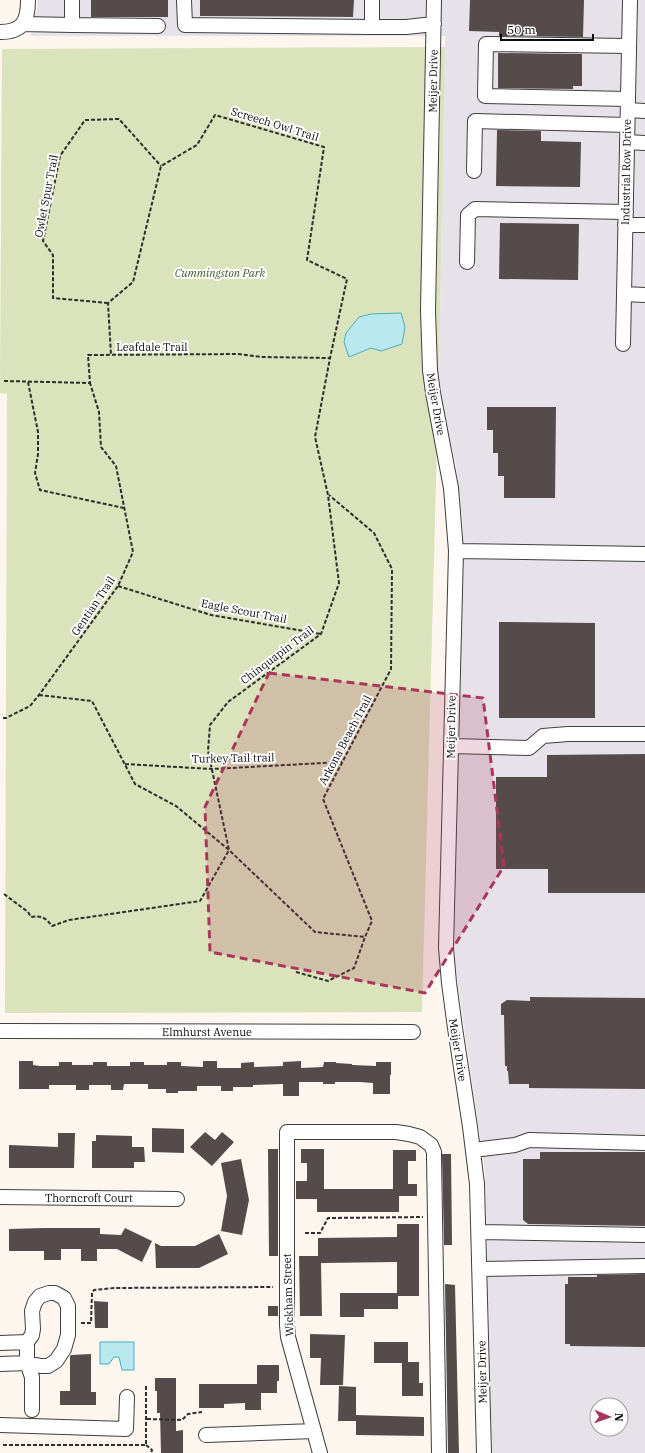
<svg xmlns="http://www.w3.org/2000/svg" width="645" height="1453" font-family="'IBM Plex Serif',serif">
<rect width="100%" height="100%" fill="#fdf6ee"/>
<path fill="#e7e2ea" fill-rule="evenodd" d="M38,0H645V1453H492L485,1171L455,965L454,921L463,528L456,465L445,420L439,377L445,36H30L33,30L23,24L37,11ZM597,1405H621V1429H597Z"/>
<path fill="#dbe3bc" d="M445,47L439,369L422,1012L5,1013L7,394L0,393L2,49Z"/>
<path fill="#b9e9ee" stroke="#49aebb" d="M401,313L405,327L402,344L381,351L371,348L349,357L344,342L346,333L359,317L371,314Z
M100,1342H134V1370H122L119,1357H114L109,1364H100Z"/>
<path fill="#544b4a" d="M91,0H168V17H91Z
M200,0H354L353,17L200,16Z
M470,0H584L583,37L499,36V32L469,31Z
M498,53L582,54V86H573V89L498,88Z
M497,130L541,131V141L581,142L580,187L496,186Z
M500,223L579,224L578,280L499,279Z
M487,407H556L555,498H504V476H498V453H493V430H487Z
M499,622L595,623V718H499Z
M645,754V893H548V869H496V777H547V755Z
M530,997L645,998V1089L529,1088V1084H509L508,1071H507V1066H505L504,1015H501V1004L507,1000L530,1001Z
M19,1061H33V1065L40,1066H59V1062H72V1065H93V1062H107V1066H130V1062H144V1065H167V1062H181V1066L203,1067V1061H217V1068H241V1063L254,1062V1067L283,1066V1062L301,1061V1068L323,1067L324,1062H336V1063L352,1064V1065L376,1066V1062H391V1075H390V1094H373V1083L360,1082H335V1084H323V1082H299V1096H283V1084L253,1085V1087H233V1091H221V1086H197V1091H178V1093H166V1089H148V1084H124L123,1090H111V1085H89V1090H76V1085H49V1089H19Z
M152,1128L184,1129V1153L152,1152Z
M205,1132L215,1140L222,1132L234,1142L212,1166L190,1147Z
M58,1133H75L74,1168H9V1145L58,1147Z
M96,1135L132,1136V1147H144L145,1162H134V1168H92V1141H96Z
M268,1149H278V1256H269Z
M301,1149H324V1189H393V1150H416V1161H408V1184H417V1196H399V1212H317V1199H296V1181H307V1163H301Z
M540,1152H645V1226L528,1224L523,1220V1159H540Z
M442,1154H451L452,1245H444Z
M241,1159L249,1200L242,1235L221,1231L227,1196L221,1163Z
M397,1224H419V1296H398V1309H364V1317H340V1293H397V1262L321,1263L322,1316H300L299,1256H318V1238L397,1237Z
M44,1228H100V1234L121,1235L125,1228L152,1241L142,1262L117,1249H97V1261H81V1249H61V1260H44V1251H9V1229Z
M219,1234L228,1254L199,1268H156L155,1243L161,1246H195Z
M645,1274V1347L570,1346V1344H565V1284H568V1277H597V1275Z
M445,1284L455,1285L459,1453H448Z
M94,1301L108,1302V1328H95Z
M268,1306H278V1316H268Z
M310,1334L345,1335L343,1385H320L321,1358H310Z
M374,1342H408V1362H419V1383H423V1396H402V1363H374Z
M91,1354V1392H96V1405H60V1391H70V1356L71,1355Z
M257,1365H279V1381H277V1393H261V1410H245V1403L224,1404V1408H199V1384H257Z
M155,1378H176V1431L183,1430V1453H161L160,1413H157V1391H155Z
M339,1386L356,1387V1421H338Z
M356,1415L424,1417V1436L356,1435Z"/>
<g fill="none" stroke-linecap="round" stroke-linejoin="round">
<defs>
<path id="minor" d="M72,0V25L158,26
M184,0L185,25L372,27
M372,0V27H406L434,24
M434,0L428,311L430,370L433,393L451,488L456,551L446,948L449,983L455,1028L470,1127L477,1184L484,1453
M23,24L72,25
M0,32C23,32 28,21 28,0
M628,99L485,96L486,44L629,46
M628,110L645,111
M627,142L645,143
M474,171L475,121L627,125
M625,225H645
M467,262L468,215L475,209L626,212
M624,294L645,295
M623,344L630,0
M456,551L645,554
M451,746L529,748L543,736L568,734H645
M0,1031L413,1032
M473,1150L515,1145L529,1140L645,1143
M0,1197L177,1199
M479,1232L645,1235
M480,1269L645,1266
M0,1343L27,1342
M0,1364L27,1363L41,1366H48L56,1361L64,1349L68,1335V1306L64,1298L55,1293H49L40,1296L35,1302L32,1311L33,1329L32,1335L27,1342V1363L32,1377V1410
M0,1425L126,1429L127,1397
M206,1435L314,1431
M320,1453L288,1337L287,1325V1132H396L409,1134L420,1137L431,1145L434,1152V1158L439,1453"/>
</defs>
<use href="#minor" stroke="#3f3f3f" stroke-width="16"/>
<path stroke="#2e2e2e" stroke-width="2" stroke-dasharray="4 2" stroke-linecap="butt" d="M108,303L53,298V255L43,241L60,156L85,120L119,119L161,166
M4,381L90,383L88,355H90L239,354L261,357L330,358
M28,382L38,432V454L35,473L40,490L124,508
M118,586L211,615L321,634
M39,695L92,701L135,784L176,806L229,850L315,932L365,937L372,921L323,799L391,669L392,569L374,533L329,495
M3,718H6L30,706L39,695L118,586L133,552L116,466L101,447L99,412L90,383
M125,764L212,769L342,762
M4,894L28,912L31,917C41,915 46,918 52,926L69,920L200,901L229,850L208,751L210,725L228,702L321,634L339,583L328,495L315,437L330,358L347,279L307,260L324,147L215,115L197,145L161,166L133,282L108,303L111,355
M296,972L328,981L354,968L365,937
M305,1233H320L328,1218L423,1217
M81,1323H91L92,1293L94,1290L114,1288L273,1287
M147,1419L182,1420L188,1414L202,1412
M3,1445H146V1386
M146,1445L152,1450L151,1453"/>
<use href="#minor" stroke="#fff" stroke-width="14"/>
</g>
<path fill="#aa365c" fill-opacity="0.2" stroke="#aa365c" stroke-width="3" stroke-dasharray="8 5" stroke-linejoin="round" d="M269,673L483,698L504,866L425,993L210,952L205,807Z"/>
<g text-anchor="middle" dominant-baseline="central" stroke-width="4" stroke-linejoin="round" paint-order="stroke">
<g font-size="11" fill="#0c0c0c" stroke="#fff">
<text transform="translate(433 81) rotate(-89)">Meijer Drive</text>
<text transform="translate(275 124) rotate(17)">Screech Owl Trail</text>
<text transform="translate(626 172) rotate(-89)">Industrial Row Drive</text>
<text transform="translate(46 196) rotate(-79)">Owlet Spur Trail</text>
<text x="152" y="347">Leafdale Trail</text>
<text transform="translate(436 404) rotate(80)">Meijer Drive</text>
<text transform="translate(93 606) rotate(-56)">Gentian Trail</text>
<text transform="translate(244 611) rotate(11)">Eagle Scout Trail</text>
<text transform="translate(277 655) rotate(-37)">Chinquapin Trail</text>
<text transform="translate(451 727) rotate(-89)">Meijer Drive</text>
<text transform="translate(345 740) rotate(-62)">Arkona Beach Trail</text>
<text transform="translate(233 758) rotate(-1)">Turkey Tail trail</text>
<text x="207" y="1032">Elmhurst Avenue</text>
<text transform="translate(458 1050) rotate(81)">Meijer Drive</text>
<text x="89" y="1198">Thorncroft Court</text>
<text transform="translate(288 1295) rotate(-92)">Wickham Street</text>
<text transform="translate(482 1372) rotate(-91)">Meijer Drive</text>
</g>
<g font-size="11" font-style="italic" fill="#405b25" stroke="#fff">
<text x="220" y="273">Cummingston Park</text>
</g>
</g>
<g transform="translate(609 1417) rotate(92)"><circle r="19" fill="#ffffff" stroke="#9e9e9e"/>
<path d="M0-3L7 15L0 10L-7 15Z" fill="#aa365c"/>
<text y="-6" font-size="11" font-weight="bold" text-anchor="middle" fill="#0c0c0c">N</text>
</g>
<path d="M501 34v6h92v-6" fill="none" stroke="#0c0c0c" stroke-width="2"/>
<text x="507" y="34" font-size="12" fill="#0c0c0c" stroke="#ffffff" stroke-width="3" paint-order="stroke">50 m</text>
</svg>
